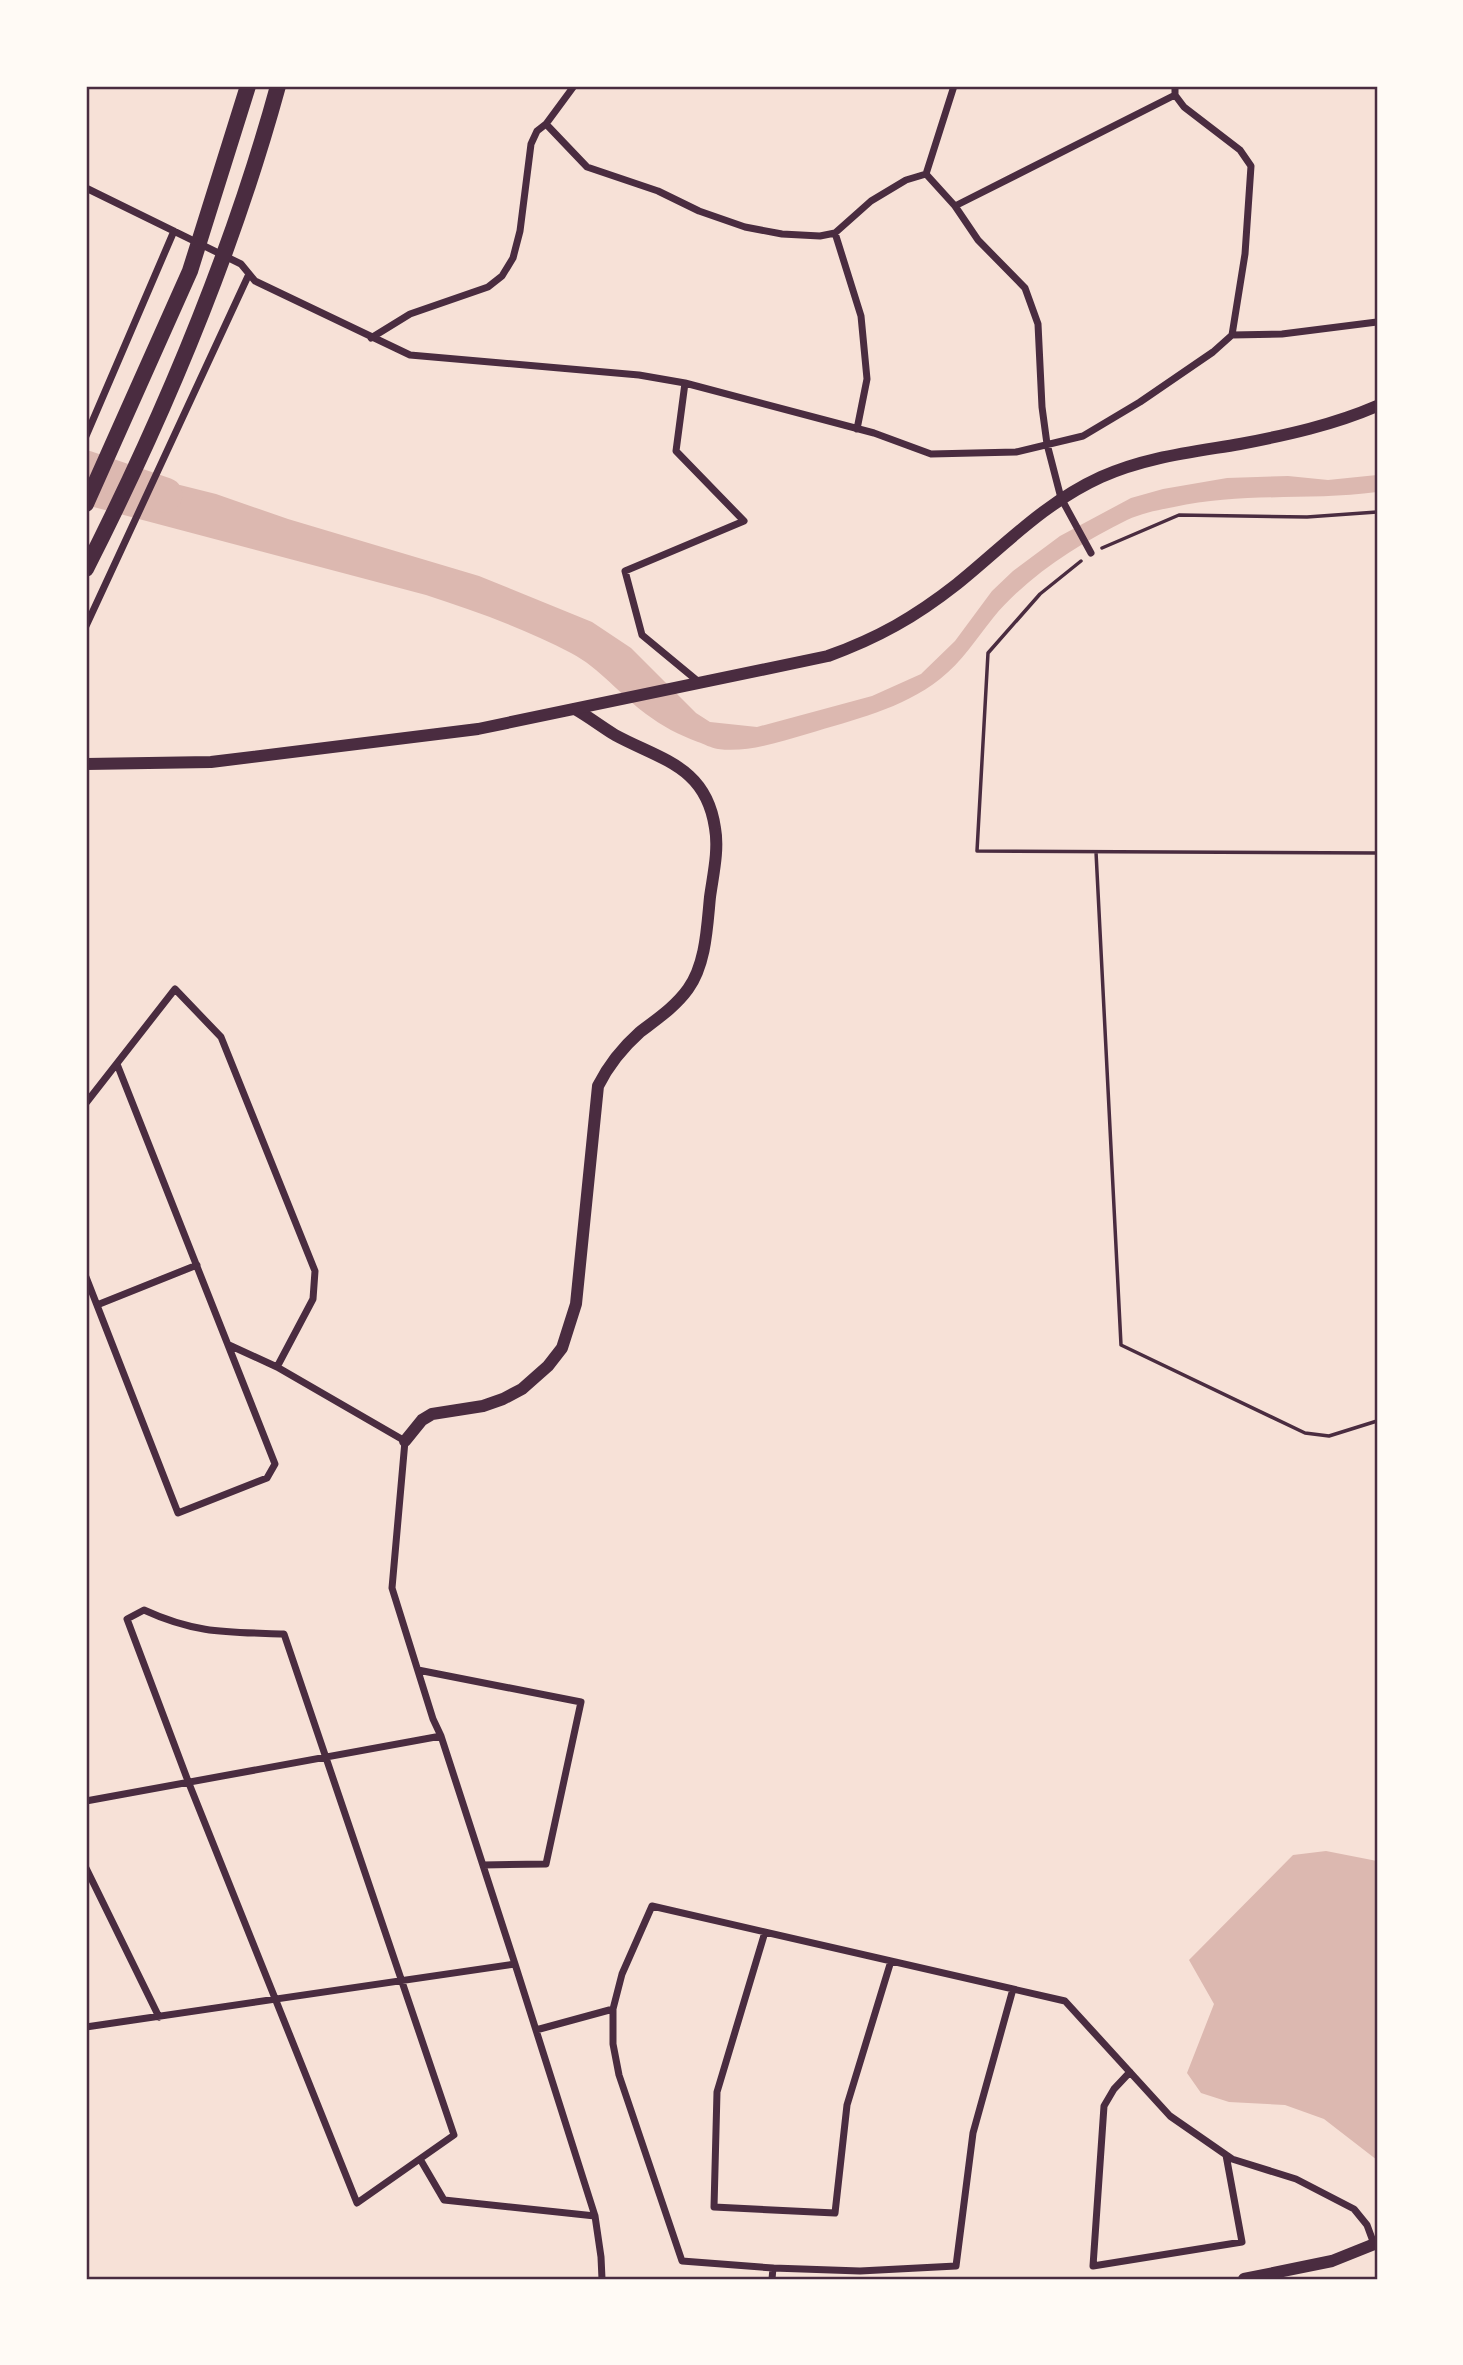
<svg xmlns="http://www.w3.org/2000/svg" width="1463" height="2365" font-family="Cabin,sans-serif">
<rect width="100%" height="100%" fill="#f7e1d7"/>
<path fill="#dcb8b0" d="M86,470L133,482L180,485L216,494L288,519L479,576L592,622L631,648L696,713L710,722L757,727L872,696L921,674L955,641L992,591L1013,571L1060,536L1131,498L1163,489L1227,478L1288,476L1328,480L1377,475V492C1310,501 1241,492 1174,507C1158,510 1142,513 1127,520C1080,543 1026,577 993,618C976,639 962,662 940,679C902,709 853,720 807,734C778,742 748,753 718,749C711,748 704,744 698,742C679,735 662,726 646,714C620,695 600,668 571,653C526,629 475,611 426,595L86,505Z
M1326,1851L1377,1861V2160L1324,2119L1285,2105L1229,2102L1201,2093L1187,2073L1214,2004L1189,1960L1293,1855Z"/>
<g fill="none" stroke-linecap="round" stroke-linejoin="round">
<path stroke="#dcb8b0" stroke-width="35" d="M86,468L165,495"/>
<path stroke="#4a2c40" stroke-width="3.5" d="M1102,548L1179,515L1307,517L1377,512
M1081,561L1040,594L988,653L977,851L1377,853
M1096,852L1121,1345L1305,1433L1329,1436L1377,1421"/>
<path stroke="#4a2c40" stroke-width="7" d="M546,124L587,167L658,191L699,211L745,227L782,234L820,236L835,233L871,201L906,180L926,174
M926,174L955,206L978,240L1025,288L1038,324L1042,407L1047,444L1061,498L1091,553
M926,174L954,86
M86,188L241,264L255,281L410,355L639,375L685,383L874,433L931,454L1016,452L1083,436L1140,402L1213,352L1232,335L1245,254L1251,166L1240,150L1184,107L1175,95V86
M955,206L1175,95
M835,233L861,316L867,379L857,429
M1232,335L1282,334L1377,322
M371,338L410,314L488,287L502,276L513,258L520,231L531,144L537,131L546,124L574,86
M685,383L676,451L744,521L625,571L642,635L700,683
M86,436L174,231
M86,626L249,274
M86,1103L175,989L221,1037L315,1271L313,1299L277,1367
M86,1277L178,1513L267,1478L275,1464L117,1064
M97,1305L197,1265
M144,1610C196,1634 228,1632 284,1634L454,2135L357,2203L188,1781L127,1619Z
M418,1670L581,1702L546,1864L483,1865
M86,1801L441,1736
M86,1868L159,2017
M765,1932L717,2092L714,2207L835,2213L847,2105L891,1961
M515,1964L595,2216L601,2257L602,2279
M613,2009V2044L619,2075L682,2261L773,2268
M86,2027L515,1964L441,1736L433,1719L392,1588L405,1441L277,1367L229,1345
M536,2030L613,2009L622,1974L652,1906L1065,2001L1170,2116L1232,2159L1296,2179L1354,2209L1367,2225L1374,2244
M1130,2072L1114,2089L1104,2106L1093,2266L1242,2242L1226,2155
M420,2159L444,2200L595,2216
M772,2279L773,2268L860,2271L956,2266L973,2133L1013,1989"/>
<path stroke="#4a2c40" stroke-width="12" d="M405,1441L422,1420L432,1414L483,1406L503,1399L522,1389L548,1366L562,1348L576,1304L598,1086C609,1064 622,1048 640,1032C657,1019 675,1007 688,989C706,964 707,927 710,897C713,875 719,850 715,828C706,766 661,760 615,735C602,727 589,717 575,709
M1244,2279L1332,2261L1377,2243"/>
<path stroke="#4a2c40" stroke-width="12" d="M86,764L211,762L478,729L828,656C878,638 915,617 957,584C1004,546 1044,503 1101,477C1145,457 1193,452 1240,444C1287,435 1333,425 1377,406"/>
<path stroke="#4a2c40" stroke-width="16" d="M86,504L190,271L248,86
M86,569C165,413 232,254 278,86"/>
</g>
<rect width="1463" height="2365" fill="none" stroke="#fffaf5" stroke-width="175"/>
<rect x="88" y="88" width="1288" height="2190" fill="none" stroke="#4a2c40" stroke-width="2.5"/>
</svg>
